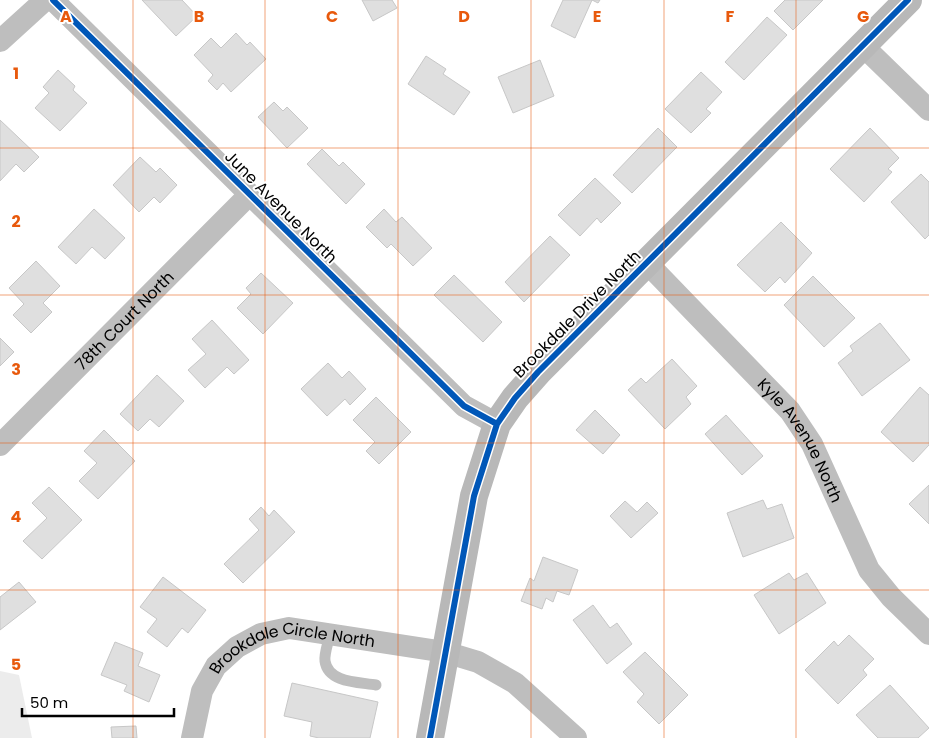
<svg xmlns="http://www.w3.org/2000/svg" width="929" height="738" font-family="Poppins,sans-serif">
<rect width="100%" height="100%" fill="#fff"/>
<path fill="#ececec" d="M0,671L19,675L32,738H0Z"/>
<path fill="#dfdfdf" stroke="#c7c7c7" d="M142,0H182L197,16L176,36Z
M362,0H392L397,8L373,21Z
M563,0H600L598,3L592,0L575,38L551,26Z
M785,0H823L793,30L774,11Z
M767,17L787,35L744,80L725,62Z
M236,33L247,45L250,42L266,59L231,92L223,83L217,90L208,81L213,75L194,55L211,38L221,48Z
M426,56L446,69L443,74L470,92L454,115L408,84Z
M540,60L554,96L513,113L498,77Z
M58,70L75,86L73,90L87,103L60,131L35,108L49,93L43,87Z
M701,72L722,92L706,109L711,113L691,133L665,109Z
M274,102L283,111L287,107L308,128L287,148L258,117Z
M0,120L39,157L24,172L16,164L0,181Z
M658,128L677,147L632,193L613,175Z
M870,128L899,158L888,169L892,172L864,202L830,169Z
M322,149L339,166L343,162L365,184L346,204L307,164Z
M140,157L156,172L160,168L177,185L160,203L154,197L139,212L113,185Z
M921,174L929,182V235L925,239L891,202Z
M595,178L621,203L601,223L597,218L580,236L558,215Z
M94,209L125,238L105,259L92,247L76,264L58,247Z
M384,209L396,222L402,217L432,248L413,266L391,244L387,248L366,227Z
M781,222L812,253L785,283L780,277L765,292L737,265Z
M550,236L570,255L524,302L505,282Z
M36,261L60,286L43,303L52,312L31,333L13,315L24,304L9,288Z
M261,273L293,303L263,334L237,308L251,294L246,288Z
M454,275L502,322L483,342L434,295Z
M813,276L855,318L824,347L784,305Z
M212,320L249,360L234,374L227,367L205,388L188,370L206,354L192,339Z
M880,323L910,360L862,396L838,363L853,351L850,346Z
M0,338L14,352L0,366Z
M672,359L697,386L686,397L691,404L665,429L628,390L641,378L646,383Z
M328,363L342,378L349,371L366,389L350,405L345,399L327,416L301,389Z
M157,375L184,401L159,427L150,419L138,431L120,414Z
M920,387L929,395V445L913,462L881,432Z
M376,397L411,432L379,464L366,451L375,442L353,420Z
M595,410L620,435L603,454L576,430Z
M726,415L763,456L742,475L705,434Z
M104,430L135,461L98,499L79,481L97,463L84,451Z
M929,485V524L909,504Z
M49,487L82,520L42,559L23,541L47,518L32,503Z
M763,500L767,509L782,504L794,538L743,557L727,513Z
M625,501L637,512L647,502L658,513L631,538L610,516Z
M261,507L269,516L274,510L295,532L243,583L224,564L259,530L249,519Z
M543,557L578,570L569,595L557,591L553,602L546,598L542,609L521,601L530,578L534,581Z
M789,573L794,580L807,573L826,603L779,634L754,595Z
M163,577L206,610L188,633L182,628L167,647L147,632L157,619L140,607Z
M19,582L36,602L0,630V597Z
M593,605L610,628L617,623L632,644L607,664L573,620Z
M849,635L874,659L863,670L867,675L838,704L805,670L834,641L838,646Z
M115,642L143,653L138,666L160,675L149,702L124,691L127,685L101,675Z
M645,652L688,695L659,724L637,702L644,694L623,672Z
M292,683L378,702L370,738H319L310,736L312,722L284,716Z
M890,685L929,728L918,738H878L856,715Z
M136,726L137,738H112L111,727Z"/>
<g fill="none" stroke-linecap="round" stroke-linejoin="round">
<path stroke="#bebebe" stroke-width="11" d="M330,633C329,641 324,653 325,661C328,683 359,682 376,685"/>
<g stroke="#bebebe" stroke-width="22">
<path d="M53,0L464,406L497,424"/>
<path d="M0,41L45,0"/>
<path d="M863,46L929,110"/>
<path id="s1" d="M647,263L790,411L812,444L869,570L891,597L929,634"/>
<path id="s2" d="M0,445L249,195"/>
<path id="s3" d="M192,738L202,691L216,666L237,647L261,634L289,628L445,652L478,662L515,683L576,738"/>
</g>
<path stroke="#b8b8b8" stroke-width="28" d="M430,738L474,496L497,424L515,398L538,372L908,0"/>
<defs>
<path id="cycleway" d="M53,0L464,406L497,424
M430,738L474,496L497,424L515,398L538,372L908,0"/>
</defs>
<use href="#cycleway" stroke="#fff" stroke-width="9"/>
<use href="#cycleway" stroke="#0057b8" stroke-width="6"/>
</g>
<path fill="none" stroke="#e8590c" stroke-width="1" stroke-opacity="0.55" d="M133,0V738M265,0V738M398,0V738M531,0V738M664,0V738M796,0V738M0,148H929M0,295H929M0,443H929M0,590H929"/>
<g text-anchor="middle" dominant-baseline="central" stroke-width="4" stroke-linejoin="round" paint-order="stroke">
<g font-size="16" fill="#000" stroke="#fff">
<text transform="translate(281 207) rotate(45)">June Avenue North</text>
<text transform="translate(577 314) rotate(-45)">Brookdale Drive North</text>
<text stroke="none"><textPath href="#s2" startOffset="176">78th Court North</textPath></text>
<text stroke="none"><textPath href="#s1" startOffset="236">Kyle Avenue North</textPath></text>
<text stroke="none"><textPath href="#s3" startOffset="159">Brookdale Circle North</textPath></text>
</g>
</g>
<g font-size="16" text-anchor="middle" font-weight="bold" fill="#e8590c" stroke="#fff" stroke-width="4" stroke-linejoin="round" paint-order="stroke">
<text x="66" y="22">A</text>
<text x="199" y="22">B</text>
<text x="332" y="22">C</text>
<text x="464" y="22">D</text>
<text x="597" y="22">E</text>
<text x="730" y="22">F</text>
<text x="863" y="22">G</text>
<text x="16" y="79">1</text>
<text x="16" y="227">2</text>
<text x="16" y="375">3</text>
<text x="16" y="522">4</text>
<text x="16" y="670">5</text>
</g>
<path d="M22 708v8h152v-8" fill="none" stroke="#000000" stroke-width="2.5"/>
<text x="30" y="708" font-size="15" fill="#000000" stroke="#ffffff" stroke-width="4" paint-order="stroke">50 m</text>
</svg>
